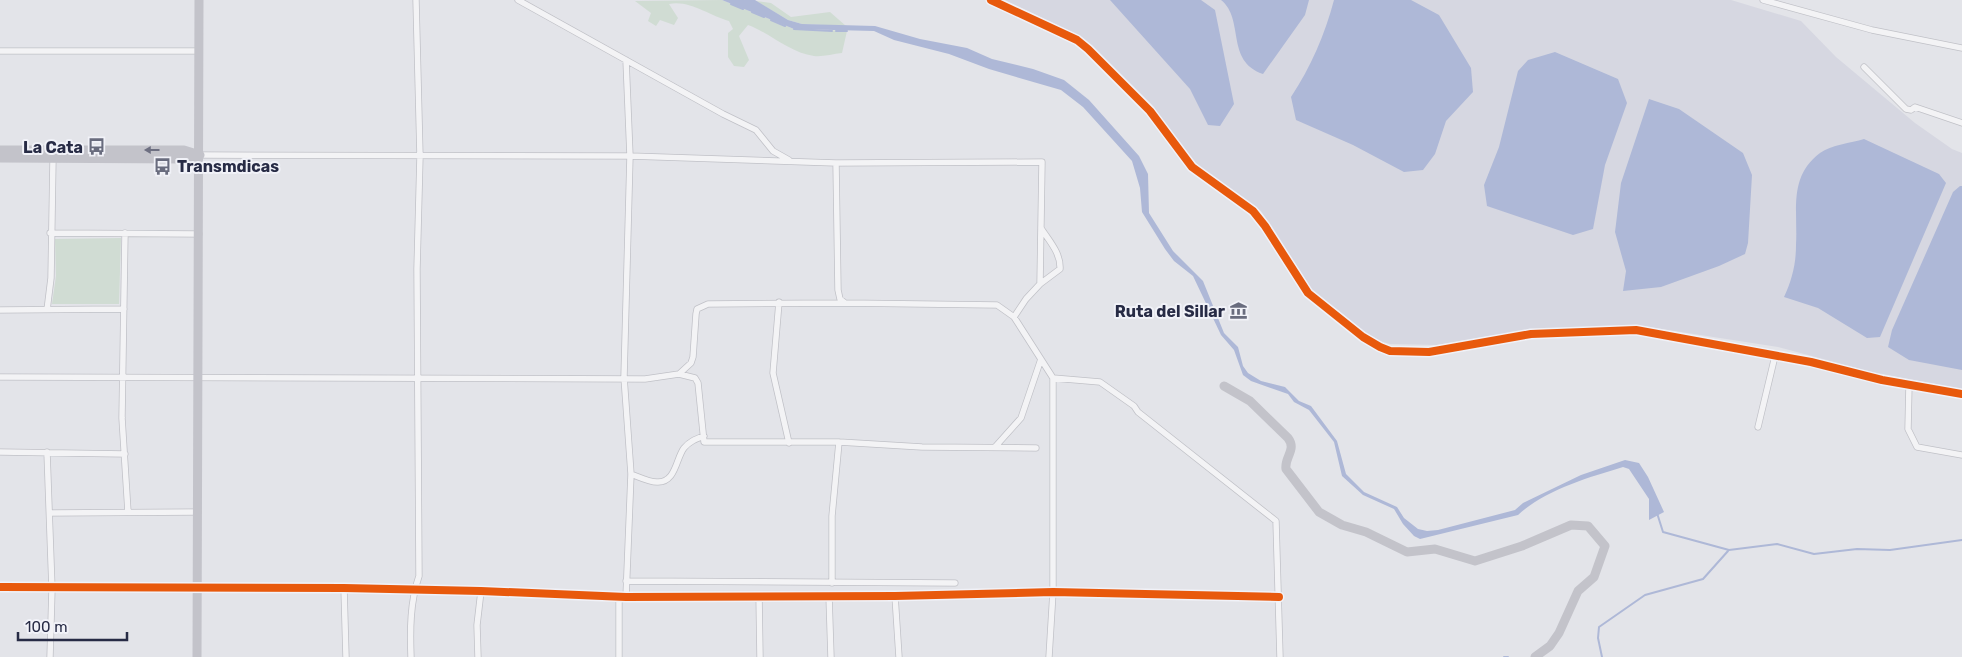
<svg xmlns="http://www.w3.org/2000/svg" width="1962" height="657" font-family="Rubik,sans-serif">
<rect width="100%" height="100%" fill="#e3e4e9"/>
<path fill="#d6d7e1" d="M1005,0H1731L1801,21L1836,57L1915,123L1952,149L1962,153V389L1872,372L1778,347L1636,325L1490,336L1437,345L1390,344L1372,339L1339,311L1317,297L1261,211L1200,168L1151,104L1096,50L1078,35Z"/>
<path fill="#d0dcd3" d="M722,0L794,29L847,31L842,53C833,54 822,57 814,56C790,53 770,33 748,25L739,36L749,60L744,67L734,66L728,57V33L733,29L729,21C709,16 691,0 669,4L678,18L674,25L660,20L656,26L648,21L651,13L635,1Z
M756,1L771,3L791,17L830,12L846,26L802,24L788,20Z
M121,238L119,304H52L56,276L55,239Z"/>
<path fill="#aeb8d7" d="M722,0H755L788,20L802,24L875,26L920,39L967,48L992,59L1033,69L1064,80L1089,100L1139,156L1148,174L1149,213L1173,251L1203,281L1224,333L1238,347L1243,366L1248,373L1261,381L1285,387L1299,401L1311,406L1337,441L1346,474L1364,492L1397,507L1404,518L1418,529L1427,531L1438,530L1515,510L1523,503L1581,475L1625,460L1639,463L1648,477L1664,512L1649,520V499L1629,469L1623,467C1587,478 1545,490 1518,515L1420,539L1414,536L1403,524L1394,509L1363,495L1342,476L1334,442L1309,410L1294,402L1288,394L1251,381L1243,375L1234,350L1221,335L1193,276L1174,261L1165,249L1142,212L1140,188L1132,161L1083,107L1061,90L989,69L949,54L894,40L874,31L794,29Z
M1110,0H1201L1215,10L1234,104L1220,126L1208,125L1190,89Z
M1221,0H1309L1305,15L1263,74C1225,61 1245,19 1221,0Z
M1334,0H1411L1439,15L1471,68L1473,92L1446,121L1435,154L1423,170L1404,172L1353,145L1296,120L1291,97C1311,67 1325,34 1334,0Z
M1555,52L1618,79L1627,103L1605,165L1593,229L1573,235L1487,206L1484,185L1499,147L1518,71L1528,60Z
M1649,99L1679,109L1743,153L1752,175L1748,243L1745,254L1719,266L1661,287L1623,291L1626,271L1615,232L1621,183Z
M1864,139L1939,174L1946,183L1880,337L1867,338L1818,308L1784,297C1792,280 1796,264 1796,245C1798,211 1788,177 1820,153C1831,145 1851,143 1864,139Z
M1960,186H1962V370L1909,360L1888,347L1892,330L1953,192Z"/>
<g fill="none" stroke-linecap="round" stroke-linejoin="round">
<path stroke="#aeb8d7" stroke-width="2" d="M731,4L743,9
M752,12L764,17
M771,20L785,26
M794,29L832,31
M836,31H847
M1657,513L1663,532L1729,550L1777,544L1814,554L1857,549L1890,550L1962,540
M1504,657H1508
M1602,657L1598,638L1599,627L1645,595L1703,579L1728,551"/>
<defs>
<path id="street" d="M518,0L723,114L756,130L773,151L789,160
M1763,0L1872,30L1962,48
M0,51H199
M626,60L630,156L624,377L631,474L626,597
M1864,67L1906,109L1911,110L1915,107L1962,123
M200,155L630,156L836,163L1042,162L1040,284L1026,299L1014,317
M836,163L838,290L840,299L845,303L997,305L1014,317L1053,378V592L1049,657
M50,233L199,234
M125,233L122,418L128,512
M1040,284L1060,269C1061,253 1049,241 1041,228
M779,302L773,373L789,443
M0,310L124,309
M47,310L51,278L53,159
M1380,347L1390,351L1429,352L1531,334L1636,330L1811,362L1882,380L1962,394
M679,374L691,363L693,357L696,314L697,309L708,304L845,303
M0,377L645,379L679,374L695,378L698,383L704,442H839L922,447L1036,448
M1053,378L1100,382L1134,406L1138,412L1276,521L1280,657
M1909,385L1908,429L1917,447L1962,455
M1758,427L1775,356
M995,447L1021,418L1041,359
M0,452L125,454
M47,452L52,589L50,657
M631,474C639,477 649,482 657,482C676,483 676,458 684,448C690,441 696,439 704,436
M50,513L198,512
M626,581L955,583
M832,583V516L839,442
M0,587L344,588L481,591L626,597L895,596L1053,592L1279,597
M344,588L346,657
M759,595L760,657
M619,596V657
M829,596L831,657
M895,596L899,657
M411,657C410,630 410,602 419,576L417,269L420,156L416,0
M478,657L477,625L481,591"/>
</defs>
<use href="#street" stroke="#c0c1c7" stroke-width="7"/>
<use href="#street" stroke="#f3f3f5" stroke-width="5.5"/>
<path stroke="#c3c3ca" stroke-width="9" d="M991,0L1077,40L1088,49L1150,111L1192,167L1253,211L1265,226L1308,293L1363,337L1380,347
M0,150H184L200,155
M0,158L189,159L200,155
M1224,386L1250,401L1288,438C1297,450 1284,457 1286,469L1319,512L1342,525L1366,532L1407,552L1435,549L1475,561L1522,546L1571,525L1588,526L1605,546L1594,577L1578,591L1559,633L1550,646L1535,657
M197,657L199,0"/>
<defs>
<path id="cycleway" d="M991,0L1077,40L1088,49L1150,111L1192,167L1253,211L1265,226L1308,293L1363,337L1380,347L1390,351L1429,352L1531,334L1636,330L1811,362L1882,380L1962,394
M0,587L344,588L481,591L626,597L895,596L1053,592L1279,597"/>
</defs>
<use href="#cycleway" stroke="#f1f2f8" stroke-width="11"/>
<use href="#cycleway" stroke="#e8590c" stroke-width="8"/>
</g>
<defs><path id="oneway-solid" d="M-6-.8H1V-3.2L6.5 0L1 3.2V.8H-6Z" transform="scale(1.25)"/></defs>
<use fill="#6d6f81" href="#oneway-solid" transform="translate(152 150) rotate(-180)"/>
<defs>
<symbol id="bus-bare" viewBox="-9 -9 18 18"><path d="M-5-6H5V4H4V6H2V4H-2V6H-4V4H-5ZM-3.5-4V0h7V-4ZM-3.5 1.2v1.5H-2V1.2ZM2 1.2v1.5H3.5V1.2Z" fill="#696c7e" stroke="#f1f2f8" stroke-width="2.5" paint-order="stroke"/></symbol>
<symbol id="museum-bare" viewBox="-9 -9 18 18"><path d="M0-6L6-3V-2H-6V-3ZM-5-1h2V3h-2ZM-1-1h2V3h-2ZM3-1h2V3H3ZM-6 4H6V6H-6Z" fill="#696c7e" stroke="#f1f2f8" stroke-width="2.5" paint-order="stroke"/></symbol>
</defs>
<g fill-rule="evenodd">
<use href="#bus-bare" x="84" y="134" width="25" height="25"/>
<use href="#bus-bare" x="150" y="154" width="25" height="25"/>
<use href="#museum-bare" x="1226" y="298" width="25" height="25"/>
</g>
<g text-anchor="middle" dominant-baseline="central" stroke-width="4" stroke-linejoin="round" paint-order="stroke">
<g font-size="16" font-weight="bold" fill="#272b45" stroke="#f1f2f8" text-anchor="end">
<text x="83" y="147">La Cata</text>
<text x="177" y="166" text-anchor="start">Transmdicas</text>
<text x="1225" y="311">Ruta del Sillar</text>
</g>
</g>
<path d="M18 632v8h109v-8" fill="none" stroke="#272b45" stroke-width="2.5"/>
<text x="25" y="632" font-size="15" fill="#272b45" stroke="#f1f2f8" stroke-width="4" paint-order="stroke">100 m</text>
</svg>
